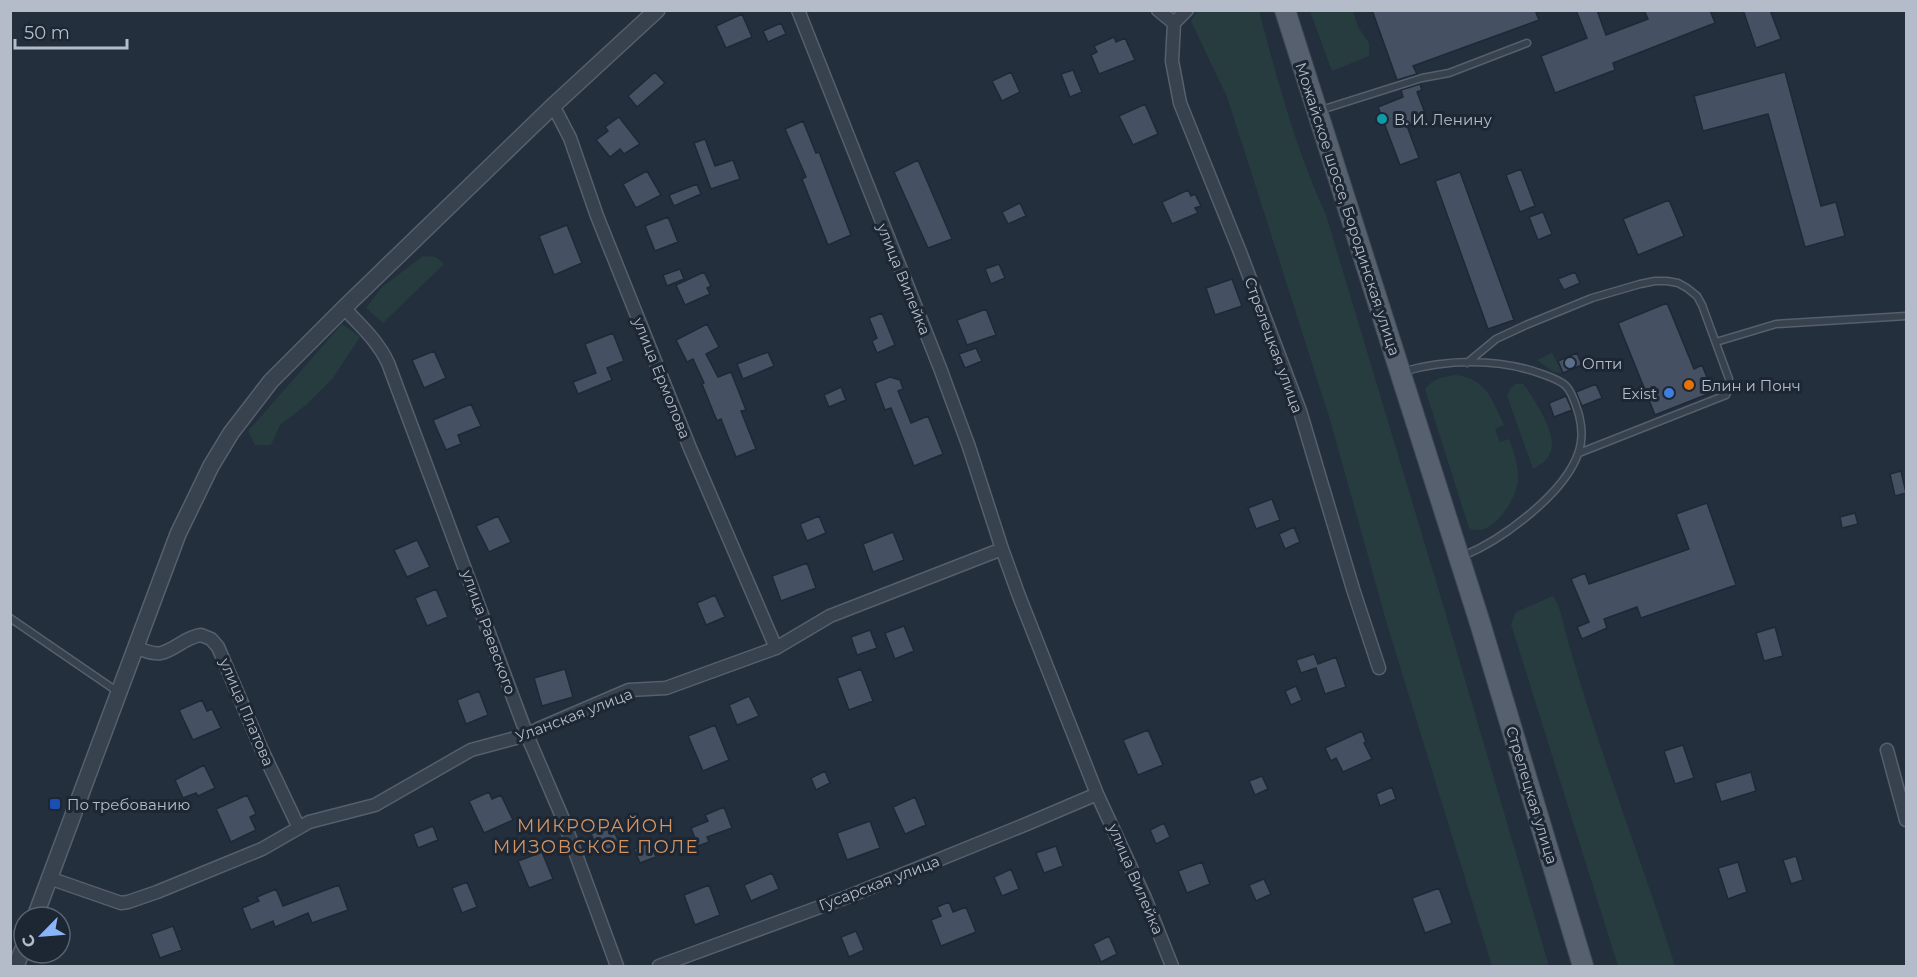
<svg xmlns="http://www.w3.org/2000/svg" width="1917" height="977" font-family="Montserrat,sans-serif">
<rect width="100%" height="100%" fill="#242f3e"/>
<path fill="#263c3f" d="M1197,11H1259C1278,82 1295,147 1326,215L1444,608L1549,966H1492L1387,624L1331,423L1255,184L1227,97L1191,21Z
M1310,11H1353L1358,27L1369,43V56L1332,71Z
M423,256L436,257L444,264L383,323L366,308L382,287Z
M342,324L360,337L333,378L306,405L280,425L271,445H255L248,431Z
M1552,353L1563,373L1553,372L1537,360Z
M1455,375C1486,378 1492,399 1504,425L1495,429L1500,442L1509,439C1514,452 1519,466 1518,481C1516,500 1491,540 1469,528L1425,389C1433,379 1442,377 1455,375Z
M1515,384H1523L1528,390C1538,407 1561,439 1548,457C1545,462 1538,466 1533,469L1507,396L1510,389Z
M1553,596L1559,607C1590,729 1637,846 1675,966H1618L1511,624L1516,612Z"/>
<path fill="#455162" stroke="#1f2835" stroke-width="1.5" d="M1372,10H1535L1539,20L1413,66L1417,74L1397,80Z
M1576,10H1597L1606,35L1648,19L1644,10H1710L1715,23L1613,63L1615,70L1555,93L1541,56L1587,38Z
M1743,10H1770L1781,39L1756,48Z
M742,14L752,37L726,48L716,26Z
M781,23L786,34L768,42L763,31Z
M1114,37L1116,42L1125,38L1135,60L1099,74L1091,55L1097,52L1094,46Z
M1073,70L1082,92L1070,97L1061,74Z
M655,72L665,83L637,107L628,96Z
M1011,72L1020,92L1002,101L992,81Z
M1785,72L1821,206L1836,202L1845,236L1805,247L1768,114L1703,131L1694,96Z
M1420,84L1422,90L1417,92L1427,118L1407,126L1419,158L1400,165L1378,107L1403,97L1401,90Z
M1145,104L1158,134L1133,145L1119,116Z
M619,117L640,144L624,154L620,149L610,157L596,140L608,131L605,127Z
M803,121L816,153L819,152L851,235L828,245L802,179L806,177L785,129Z
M705,139L715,166L733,160L740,179L711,189L694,143Z
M918,160L952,239L928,248L894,172Z
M1521,169L1535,206L1520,212L1506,175Z
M647,171L661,195L636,208L623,184Z
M1460,172L1514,320L1488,329L1435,181Z
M697,184L701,194L674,206L669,195Z
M1188,190L1191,196L1195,194L1201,206L1195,208L1198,213L1172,224L1162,202Z
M1669,200L1684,236L1638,255L1623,219Z
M1020,203L1026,216L1008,224L1002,212Z
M1543,212L1552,234L1538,240L1529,217Z
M668,217L678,242L655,251L645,226Z
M567,225L582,263L554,275L539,236Z
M999,264L1005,278L991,284L985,269Z
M680,269L684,279L667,286L663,275Z
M704,272L711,286L707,288L710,294L685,305L676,285Z
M1575,272L1580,283L1564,290L1558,279Z
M1232,279L1242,306L1215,315L1206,288Z
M1667,303L1694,369L1702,365L1713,392L1655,415L1618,323Z
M986,309L996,335L967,345L957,320Z
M882,313L895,345L877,353L872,341L877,338L869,318Z
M707,324L719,347L706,354L718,377L731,372L746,410L741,411L756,449L736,457L721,419L717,421L702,384L704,383L693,359L687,362L676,340Z
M613,333L624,361L607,368L612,380L578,394L573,382L596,373L585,344Z
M976,348L982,361L965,368L959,354Z
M434,351L446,378L424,388L412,360Z
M768,352L774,366L743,379L737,364Z
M1577,353L1582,365L1563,373L1558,361Z
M890,377L900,380L903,389L898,391L911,423L928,416L943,454L914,466L891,408L885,410L875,383Z
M1596,384L1602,398L1582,406L1576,392Z
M841,387L846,400L829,407L824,395Z
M1566,396L1572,410L1554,417L1549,403Z
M471,404L481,426L458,435L461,444L446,450L433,420Z
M1901,471L1906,493L1895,496L1890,474Z
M1272,499L1280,520L1256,529L1248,508Z
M1707,503L1736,585L1641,618L1637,607L1604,619L1607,628L1582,639L1577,627L1589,622L1571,579L1585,573L1589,584L1689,549L1676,514Z
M1855,513L1858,524L1842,528L1840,517Z
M498,516L511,542L489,552L476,526Z
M819,516L826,533L807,541L800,524Z
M1294,527L1300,542L1285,549L1279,534Z
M893,532L904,560L873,572L863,544Z
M417,540L430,567L407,577L394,550Z
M807,563L816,588L781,601L772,576Z
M436,589L448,617L427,626L415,598Z
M715,595L725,617L706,625L697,603Z
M904,626L914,651L895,659L885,633Z
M1775,627L1783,656L1764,661L1756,633Z
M870,630L877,648L857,655L851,637Z
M1314,654L1318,664L1336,657L1346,687L1325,694L1316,668L1301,673L1296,660Z
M565,669L573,697L542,706L534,678Z
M861,669L873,701L849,710L837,678Z
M1296,686L1302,700L1291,705L1285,691Z
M479,691L488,715L466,724L457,700Z
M749,696L759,716L737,725L729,705Z
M202,700L207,711L212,709L221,728L193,740L179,710Z
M715,725L729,760L703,771L688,736Z
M1148,730L1163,765L1138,775L1123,740Z
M1362,731L1366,742L1364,743L1372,759L1343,772L1336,758L1331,761L1325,748Z
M1683,745L1694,778L1675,784L1664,751Z
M204,765L215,788L198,796L196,793L183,798L175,780Z
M825,771L830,783L816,790L811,778Z
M1751,772L1756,791L1721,802L1715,783Z
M1262,776L1268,789L1255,795L1249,781Z
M1392,787L1396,799L1380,806L1376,794Z
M489,792L492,799L501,795L513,820L484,833L469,801Z
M247,795L256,814L250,817L256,830L231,842L216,809Z
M915,797L926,825L905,834L893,807Z
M724,807L732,828L707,837L709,842L698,846L691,828L708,821L705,815Z
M870,821L880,848L847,860L837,833Z
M1164,823L1170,837L1156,844L1150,830Z
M611,825L620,844L600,853L591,834Z
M433,826L438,840L418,848L413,834Z
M650,842L656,857L640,863L634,849Z
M1056,846L1063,866L1044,873L1036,853Z
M542,852L553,879L529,888L518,861Z
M1796,856L1803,880L1791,884L1783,860Z
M1202,862L1210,884L1187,893L1178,871Z
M1738,862L1747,892L1728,899L1718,868Z
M1011,869L1019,889L1002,896L994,877Z
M772,873L779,889L751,901L744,885Z
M1264,879L1271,894L1256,901L1249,885Z
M467,882L477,907L462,913L452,888Z
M339,885L348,910L312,923L308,913L275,927L273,921L251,930L242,908L259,901L257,897L276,889L283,906Z
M709,885L720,915L695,925L684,895Z
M1439,888L1452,923L1425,933L1412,898Z
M949,902L953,912L966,907L976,932L941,946L931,920L941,916L937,907Z
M173,926L182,950L160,958L151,934Z
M856,931L864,950L849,957L841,937Z
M1109,936L1117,954L1101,962L1093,944Z"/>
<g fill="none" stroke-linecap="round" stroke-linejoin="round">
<defs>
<path id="service" d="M1321,110L1422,78L1449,73L1527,43
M1716,342L1776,324L1906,316
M1467,363L1496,339L1526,325L1592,298L1640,284L1655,281H1667L1678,283L1687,288L1697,296L1702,305L1729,379V388L1726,395L1579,453
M1402,372C1447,359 1498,358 1542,374C1550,377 1560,380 1566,386C1573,393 1576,406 1579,415C1582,427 1583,439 1579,451C1566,493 1502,540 1463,556
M10,618L118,692"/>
<path id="minor" d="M798,10L940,368L969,447L1002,549L1019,596L1097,794L1145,898L1172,966
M1158,10L1174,23
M1187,10L1174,23L1172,61L1180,103L1240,252L1300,411L1353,589L1379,668
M552,107L557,113L570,138L597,216L690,448L776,648
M344,308C360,325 378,341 388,363L527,735L563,819L617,966
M137,648C144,650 153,655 161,653C175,650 185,637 201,635L211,639L218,647L261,748L299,828
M1887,750L1906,820
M49,878L121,903L128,902L157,892L262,849L309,822L375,805L471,750L527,735L538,729L629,690L666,688L776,648L830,616L1002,549
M659,966L847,897L1029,823L1097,794"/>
<path id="tertiary" d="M35,917L178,534L211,466L231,433L271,381L344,308L555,104L657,10
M16,966L24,946"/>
<path id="primary" d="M1285,10L1480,623L1583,966"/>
</defs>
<use href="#service" stroke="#565f6c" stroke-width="9"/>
<use href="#minor" stroke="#565f6c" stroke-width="15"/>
<use href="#tertiary" stroke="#565f6c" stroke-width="18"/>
<use href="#primary" stroke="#414a57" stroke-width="22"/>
<use href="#service" stroke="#38414e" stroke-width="6"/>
<use href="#minor" stroke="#38414e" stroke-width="12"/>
<use href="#tertiary" stroke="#38414e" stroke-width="15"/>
<use href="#primary" stroke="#56606e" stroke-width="20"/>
</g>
<circle fill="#0f9aa8" stroke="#1d2633" stroke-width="2" cx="1382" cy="119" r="6"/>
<circle fill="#5c6f8a" stroke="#1d2633" stroke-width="2" cx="1570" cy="363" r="6"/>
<circle fill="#e8710a" stroke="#1d2633" stroke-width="2" cx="1689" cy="385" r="6"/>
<circle fill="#3f7fe0" stroke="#1d2633" stroke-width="2" cx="1669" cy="393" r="6"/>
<rect fill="#1a4fb4" stroke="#1d2633" stroke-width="2" x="49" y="798" width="12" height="12" rx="3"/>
<g text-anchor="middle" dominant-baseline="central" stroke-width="6" stroke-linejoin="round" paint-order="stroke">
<g font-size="15" fill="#b4bcc9" stroke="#1d2633" text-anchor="start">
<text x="1394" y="119">В. И. Ленину</text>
<text x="1582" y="363">Опти</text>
<text x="1701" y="385">Блин и Понч</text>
<text x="1657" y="393" text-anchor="end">Exist</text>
<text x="67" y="804">По требованию</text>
</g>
<g font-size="15" fill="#b4bcc9" stroke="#1d2633">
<text transform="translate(1348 209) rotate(72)">Можайское шоссе, Бородинская улица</text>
<text transform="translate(904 279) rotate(68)">улица Вилейка</text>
<text transform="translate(1274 345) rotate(70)">Стрелецкая улица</text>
<text transform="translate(662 378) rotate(68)">улица Ермолова</text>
<text transform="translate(489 632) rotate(70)">улица Раевского</text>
<text transform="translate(247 712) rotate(67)">улица Платова</text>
<text transform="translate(574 715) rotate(-21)">Уланская улица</text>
<text transform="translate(1532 795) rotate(73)">Стрелецкая улица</text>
<text transform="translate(1136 879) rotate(67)">улица Вилейка</text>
<text transform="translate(879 883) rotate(-21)">Гусарская улица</text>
</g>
<g font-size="18" letter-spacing="1.5" fill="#d59563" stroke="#1d2633">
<text x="596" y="826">МИКРОРАЙОН<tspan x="596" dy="21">МИЗОВСКОЕ ПОЛЕ</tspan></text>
</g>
</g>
<rect width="1917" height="977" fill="none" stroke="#b4bcc9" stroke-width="24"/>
<g transform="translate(42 935) rotate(245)"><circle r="28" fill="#1d2633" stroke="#59626f" stroke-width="1.5"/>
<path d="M0-4.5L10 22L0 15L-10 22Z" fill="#8ab4f8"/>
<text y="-9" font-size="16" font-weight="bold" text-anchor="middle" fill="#b4bcc9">С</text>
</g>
<path d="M15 39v9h112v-9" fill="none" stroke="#b4bcc9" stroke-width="3"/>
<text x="24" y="39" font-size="18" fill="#b4bcc9" stroke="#1d2633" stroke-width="4.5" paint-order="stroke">50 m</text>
</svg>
